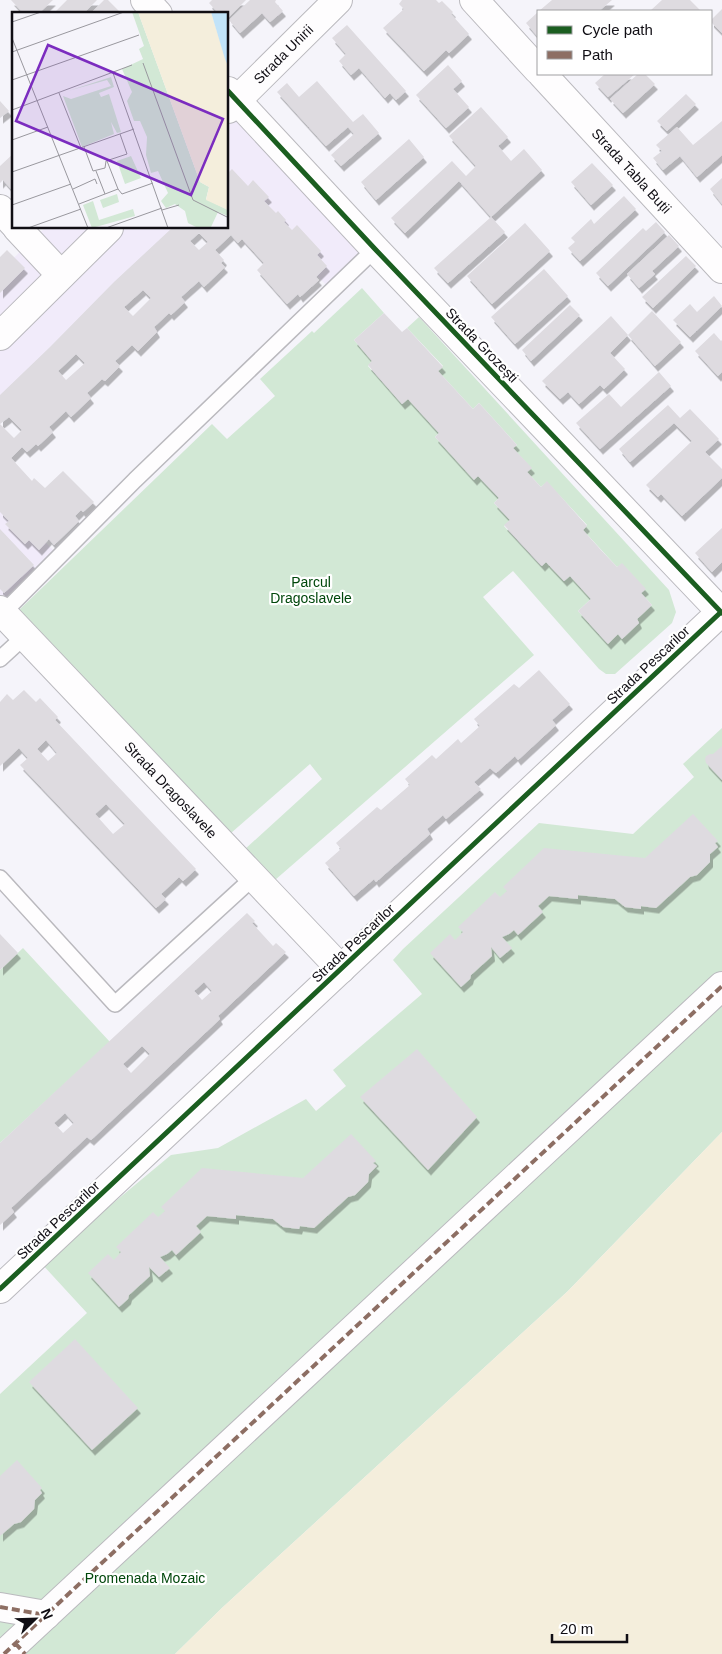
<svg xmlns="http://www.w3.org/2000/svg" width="722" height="1654" font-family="Helvetica,sans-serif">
<defs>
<filter id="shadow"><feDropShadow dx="3" dy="5.5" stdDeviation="0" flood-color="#0004"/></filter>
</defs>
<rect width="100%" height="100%" fill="#f5f4fa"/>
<path fill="#f1ebfa" d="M228,106L367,249L328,287L230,186L228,188Z
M45,228H187L0,412V271Z
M0,496L55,552L3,604L0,602Z"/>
<path fill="#d2e8d5" d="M362,288L384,313L354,340L372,361L368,366L402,404L408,399L439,433L435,437L474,479L478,476L499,498L494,503L510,520L504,526L541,566L546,562L564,581L570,576L591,599L578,611L607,643L618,634L622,639L639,623L637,619L652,605L641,593L645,589L622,564L617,567L583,530L587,525L547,482L541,487L527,472L531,468L513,448L517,445L479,403L473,409L438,371L443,366L407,328L419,317L669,590L676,612L672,623L615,674H606L599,669L513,571L483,597L534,655L275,880L244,850L322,779L310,764L231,833L17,612L212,424L227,439L275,396L260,379L312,331L314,333Z
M722,728V1132L568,1291L223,1607L175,1654H0V1394L87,1313L41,1263L171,1155L218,1148L306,1099L316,1111L346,1086L333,1070L422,994L393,960L403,949L539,823L633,834L694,777L683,764Z
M23,948L110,1042L0,1143V970Z"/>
<path fill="#f4eedc" d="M722,1132V1654H175L223,1607L568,1291Z"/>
<path fill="#dedbe0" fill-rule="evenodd" filter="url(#shadow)" d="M11,0H53L38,14H24Z
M67,0H97L83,14H58L56,11Z
M104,0H108L119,11L116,14H90Z
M212,0H246L228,18V14H219L209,3Z
M250,0H276L275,2L283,11L270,22L262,13L240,33L229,20Z
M402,0H436L439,3L442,1L453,12L451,14L469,34L449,53L446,50L424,71L383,28L404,9L399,4Z
M552,0H612L599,11H539Z
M662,0H690L701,11H650Z
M722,9V33L711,22V20Z
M538,12V37L526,23Z
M347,25L406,91L396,100L390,93L385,98L359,68L351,75L339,61L346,54L332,38Z
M448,65L462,81L453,89L469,107L446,128L416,95Z
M605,74H635L608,97L595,83Z
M638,74H645L655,84L623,113L610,99Z
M317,81L353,122L363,114L379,133L341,166L331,155L354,134L348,127L326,146L277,92L287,83L299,97Z
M686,94L696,104L667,131L657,121Z
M0,101L9,111L0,118Z
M481,107L508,137L498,146L511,161L524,149L542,170L491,217L459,181L405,233L391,218L452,161L466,176L476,166L449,136Z
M722,121V155L697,177L680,156L663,170L653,158L662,151L656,145L677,127L693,145Z
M409,139L424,157L376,200L361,182Z
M14,153V186L11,189L3,180L0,183V166Z
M592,163L613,185L591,205L571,182Z
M232,169L248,186L253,180L269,197L264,201L276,213L278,211L286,220L284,222L292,230L297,225L321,251L317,255L327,266L316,277L319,280L300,297L298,294L287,304L257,270L264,263L242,239L238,243L231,235L215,250L224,260L221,263L225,267L204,287L199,281L181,297L185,302L171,315L169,313L154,327L157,332L138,351L132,345L115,361L120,366L105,381L102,379L87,393L91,398L71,417L66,411L49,427L53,432L38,446L36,444L27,452L22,447L11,458L32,481L34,478L45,488L63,471L94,502L83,512L81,510L75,516L79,521L54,545L49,539L39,550L29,540L25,544L5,524L9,521L0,512V395L50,347L114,282L172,228H228V173ZM199,233L208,242L199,250L190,241ZM143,290L151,298L133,316L124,307ZM76,354L85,363L66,380L58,371ZM9,417L22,430L14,438L0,424Z
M722,178V204L710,189Z
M624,196L636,209L580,261L568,248L575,242L571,238L591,219L594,224Z
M491,217L505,232L448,283L434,268Z
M656,222L665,232L608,286L596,273L643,228L646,231Z
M525,223L550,251L492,304L467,276Z
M669,235L679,246L652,271L655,274L639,288L627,274Z
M7,250L25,268L0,293V257Z
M686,256L696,266L653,308L642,297Z
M544,269L568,296L515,344L491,317Z
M714,296L722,306L690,337L673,320L690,304L697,312Z
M570,305L580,315L531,361L522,350Z
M652,311L681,342L655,366L628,335Z
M384,313L402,332L407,328L443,367L438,371L473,409L479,403L517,445L513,448L532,468L527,472L541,487L547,481L587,526L583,530L600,549L617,567L622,563L646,589L641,593L652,605L637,619L639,623L622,639L618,634L608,644L578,611L591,599L570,576L564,581L546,562L542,566L504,525L510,520L494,503L499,498L478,476L474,480L435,437L439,433L408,399L402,404L368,365L372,361L354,340Z
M611,316L628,335L610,353L625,369L604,389L600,385L579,404L568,392L560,399L542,381Z
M714,333L721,341L722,340V372L718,376L695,351Z
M659,372L671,386L600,449L576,423L609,394L621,407Z
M668,405L680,418L690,409L719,439L705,452L722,469V478L682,516L661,494L658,497L646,485L692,441L674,423L630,462L619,449Z
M722,528V562L712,572L695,553Z
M0,529L34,565L4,593L0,589Z
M539,670L570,704L552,720L556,725L518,760L515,756L496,773L490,768L474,782L481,789L446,819L443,815L427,829L430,834L376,882L374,879L354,896L325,863L341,849L336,843L377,807L381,810L410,785L405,779L432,755L436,759L458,739L461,743L480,726L474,719L514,684L519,688Z
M24,690L36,702L40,698L58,717L55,720L196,869L183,881L179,877L161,894L166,899L156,908L20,765L28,758L19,748L0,766V702L7,694L13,700ZM46,740L57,753L48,761L37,749ZM106,804L125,824L113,834L95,814Z
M722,746V780L706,763L705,759L706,756L710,754H713Z
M693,814L718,841L715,843L718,847L710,854V862L697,875L690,877L656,908L641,906V909L625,907L615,899L597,897L578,895V899L549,896L538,906L543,912L518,935L514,930L509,934L502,937L512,948L500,958L491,947L492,956L471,975L470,979L461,987L430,953L450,934L455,940L463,932L458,927L495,892L500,897L507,891L503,887L544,848L645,858Z
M247,913L255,921L252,923L273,946L276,943L286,952L218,1016L220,1019L91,1140L87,1137L11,1208L14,1212L0,1225V1143ZM204,982L212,991L202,1000L194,991ZM142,1046L150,1054L131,1073L123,1064ZM65,1113L74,1123L63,1133L54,1123Z
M0,934L18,953L0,970Z
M417,1049L477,1117L428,1170L360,1097Z
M351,1134L376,1161L373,1163L377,1166L369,1174L368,1182L355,1195L348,1197L314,1228L300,1226L299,1229L283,1227L273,1219L236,1215V1219L207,1216L196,1226L201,1232L176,1255L172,1250L167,1254L160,1257L170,1268L159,1277L149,1267L150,1276L129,1295L128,1299L119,1307L88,1273L108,1254L114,1260L121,1252L116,1247L153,1212L158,1217L165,1211L161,1207L202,1168L303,1178Z
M75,1339L138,1408L92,1450L29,1382Z
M17,1460L42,1488L40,1490L42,1493L35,1500L34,1509L21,1522L14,1524L0,1536V1476Z"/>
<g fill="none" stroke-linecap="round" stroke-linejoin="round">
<defs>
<path id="lane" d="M3,613L135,480L375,249
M0,659L25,636
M0,878L115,1004L254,877"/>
<g id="street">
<path d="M145,0L158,14"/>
<path d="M474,0L538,70"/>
<path id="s1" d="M542,74L722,269"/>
<path d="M228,91L375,249L722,613"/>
<path d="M0,209L14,224"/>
<path d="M17,228L61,275"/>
<path id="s2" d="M0,610L341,969"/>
<path d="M0,1289L721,612"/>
<path d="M0,1607L46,1615"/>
<path d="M4,1654L722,986"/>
</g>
<g id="secondary">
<path id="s3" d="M228,109L338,0"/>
<path d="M0,336L109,228"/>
</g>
</defs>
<use href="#lane" stroke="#bab9be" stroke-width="18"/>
<use href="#street" stroke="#bab9be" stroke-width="30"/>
<use href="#secondary" stroke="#bab9be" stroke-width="30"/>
<use href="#lane" stroke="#fefdfe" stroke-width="15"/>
<use href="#street" stroke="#fefdfe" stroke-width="28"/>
<use href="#secondary" stroke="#fefdfe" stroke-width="28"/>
<path stroke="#8d6e63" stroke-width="4" stroke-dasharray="8 4" stroke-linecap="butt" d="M0,1607L46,1615
M15,1643L25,1654
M4,1654L722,986"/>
<defs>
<path id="cycleway" d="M228,91L375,249L722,613
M0,1289L721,612"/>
</defs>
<use href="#cycleway" stroke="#fff" stroke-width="8"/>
<use href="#cycleway" stroke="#1b5e20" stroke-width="5"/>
</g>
<g text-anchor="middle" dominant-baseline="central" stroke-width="4.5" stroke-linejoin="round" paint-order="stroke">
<g font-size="14" fill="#100e14" stroke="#fff">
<text stroke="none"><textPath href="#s3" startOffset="78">Strada Unirii</textPath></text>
<text stroke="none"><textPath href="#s1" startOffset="132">Strada Tabla Buții</textPath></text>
<text transform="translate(482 345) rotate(46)">Strada Grozești</text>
<text transform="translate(648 665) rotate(-43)">Strada Pescarilor</text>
<text stroke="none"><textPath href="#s2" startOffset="248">Strada Dragoslavele</textPath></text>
<text transform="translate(353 943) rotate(-43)">Strada Pescarilor</text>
<text transform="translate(58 1220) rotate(-43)">Strada Pescarilor</text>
</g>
<g font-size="14" fill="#00470b" stroke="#fff">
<text x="311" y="582">Parcul<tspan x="311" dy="16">Dragoslavele</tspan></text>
<text x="145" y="1578">Promenada Mozaic</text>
</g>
</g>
<g transform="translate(12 12)">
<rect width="216" height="216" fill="#f5f4fa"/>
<path d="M120,0H126L188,170L197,175L194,187L216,198V204L206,200L199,215L186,216L176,211L173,199L163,192L154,196L149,189L156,181L146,159L139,161L134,143L135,125L128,109H122L115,89L120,80L110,57L131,47L127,37L132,34ZM99,65L102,75L87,81L89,85L97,82L109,120L105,121L99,110L102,122L70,135L51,84L59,87L99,74L95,68L56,79ZM119,144L129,166L113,172L105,149ZM105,182L107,190L91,196L88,188ZM81,189L87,208L121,197L123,204L80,216L71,193Z" fill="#d2e8d5"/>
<path d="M126,0H199L216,54V198L194,188L197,175L188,170Z" fill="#f4eedc"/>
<path d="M199,0H216V54L213,47Z" fill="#c1e3f9"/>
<path fill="none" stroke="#99989e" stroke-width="1" d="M0,10L29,0M0,26L76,216M0,40L112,0M131,51L181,188L217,206M101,61L156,216M0,68L127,23M47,81L69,136M0,98L120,53M0,128L36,115M72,135L81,159L93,156L94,149L115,142L108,122M95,149L106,177M84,159L93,182M0,160L122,117M61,177L83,167L85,172M67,192L106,177L110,182L141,171M0,193L59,172M150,198L167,193M16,216L69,197M94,216L150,196"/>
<path fill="#7b2cbf" fill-opacity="0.15" stroke="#7b2cbf" stroke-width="2.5" d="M36,33L211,107L179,183L4,109Z"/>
<rect width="216" height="216" fill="none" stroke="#100e14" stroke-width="2.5"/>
</g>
<rect x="537" y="10" width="175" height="65" fill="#ffffff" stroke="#9f9fa1"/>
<rect x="547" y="26" width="25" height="8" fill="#1b5e20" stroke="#9f9fa1"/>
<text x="582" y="35" font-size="15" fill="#100e14">Cycle path</text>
<rect x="547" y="51" width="25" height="8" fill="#8d6e63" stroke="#9f9fa1"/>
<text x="582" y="60" font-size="15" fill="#100e14">Path</text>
<g transform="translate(35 1619) rotate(67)" stroke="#ffffff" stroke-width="4" paint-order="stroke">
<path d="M0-4L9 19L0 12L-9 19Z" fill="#100e14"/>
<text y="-8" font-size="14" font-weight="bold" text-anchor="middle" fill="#100e14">N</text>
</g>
<path d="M552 1634v8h75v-8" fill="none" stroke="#100e14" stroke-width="2.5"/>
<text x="560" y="1634" font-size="15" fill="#100e14" stroke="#ffffff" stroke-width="4" paint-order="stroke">20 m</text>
</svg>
